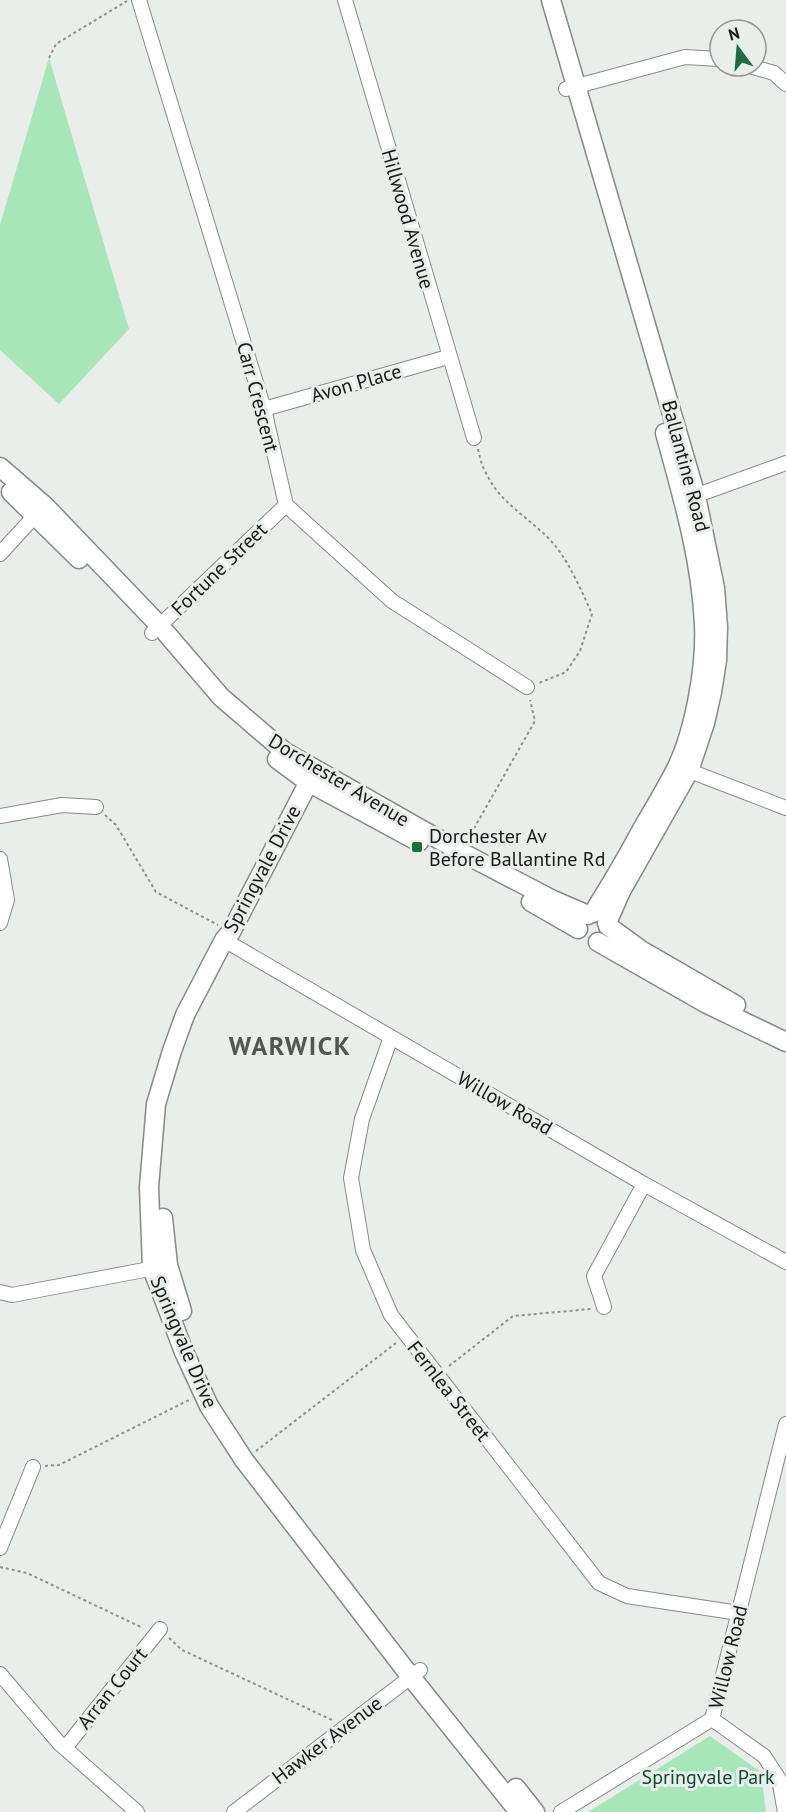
<svg xmlns="http://www.w3.org/2000/svg" width="786" height="1812" font-family="'PT Sans',sans-serif">
<rect width="100%" height="100%" fill="#e9eeeb"/>
<path fill="#a6e6b8" d="M49,58L129,329L59,404L0,350V225Z
M710,1736L761,1772L766,1812H588Z"/>
<g fill="none" stroke-linecap="round" stroke-linejoin="round">
<defs>
<path id="street" d="M139,0L264,409L286,505L392,601L527,687
M345,0L474,438
M750,66L774,73L786,84
M566,89L685,57L720,59
M264,409L448,357
M689,498L786,463
M0,554L41,509
M152,633L286,505
M682,768L786,808
M0,816L62,805L96,807
M0,859L7,900L0,923
M224,940L644,1184L786,1262
M391,1037L362,1119L351,1178L363,1250L391,1315L599,1583L627,1596L739,1613
M0,1292L12,1295L160,1267
M604,1307L594,1276L644,1184
M0,1548L33,1467
M0,1674L59,1743L137,1812
M712,1719L764,1756L779,1779L785,1812
M65,1748L160,1629
M234,1812L420,1670
M561,1812L712,1719L786,1424"/>
<path id="secondary" d="M551,0L696,496L715,588L718,627L717,660L712,692L705,723L689,771L621,891L607,923
M0,467L45,506L160,626L221,697L285,752L461,852L553,900L588,915
M11,492L79,559
M277,759L308,782L419,842
M315,770L231,932L224,940L185,1015L172,1051L156,1104L149,1187L152,1268L184,1352L209,1406L244,1460L411,1677L519,1812
M531,902L578,929
M593,913C610,886 626,859 641,831C653,810 666,789 677,767C695,729 706,666 704,624C701,559 682,495 665,433
M608,926L641,950L736,1005
M598,942L705,1003L786,1042
M163,1218L168,1265L182,1311
M516,1788L535,1812"/>
</defs>
<use href="#street" stroke="#868a87" stroke-width="16"/>
<use href="#secondary" stroke="#868a87" stroke-width="21"/>
<path stroke="#8c908d" stroke-width="2" stroke-dasharray="3 3" stroke-linecap="butt" d="M49,58L56,44L127,1
M478,449C480,458 482,467 487,475C503,508 540,523 560,552C573,571 583,594 592,614L580,651L566,672L539,683
M105,815L116,825L156,892L218,925
M468,839L535,721L530,700
M449,1366L513,1316L591,1309
M256,1451L396,1343
M45,1466L59,1465L189,1400
M0,1567L27,1573L143,1628
M169,1638L182,1650L332,1720"/>
<use href="#street" stroke="#fff" stroke-width="14"/>
<use href="#secondary" stroke="#fff" stroke-width="18"/>
</g>
<rect fill="#1d6d3e" stroke="#e9eeeb" stroke-width="2" x="411" y="841" width="12" height="12" rx="3"/>
<g text-anchor="middle" dominant-baseline="central" stroke-width="6" stroke-linejoin="round" paint-order="stroke">
<g font-size="20" fill="#171817" stroke="#e9eeeb">
<text transform="translate(408 219) rotate(74)">Hillwood Avenue</text>
<text transform="translate(356 383) rotate(-16)">Avon Place</text>
<text transform="translate(258 397) rotate(75)">Carr Crescent</text>
<text transform="translate(686 466) rotate(75)">Ballantine Road</text>
<text transform="translate(219 569) rotate(-44)">Fortune Street</text>
<text transform="translate(339 780) rotate(31)">Dorchester Avenue</text>
<text transform="translate(262 869) rotate(-62)">Springvale Drive</text>
<text transform="translate(505 1103) rotate(30)">Willow Road</text>
<text transform="translate(184 1342) rotate(67)">Springvale Drive</text>
<text transform="translate(449 1391) rotate(52)">Fernlea Street</text>
<text transform="translate(728 1657) rotate(-76)">Willow Road</text>
<text transform="translate(112 1688) rotate(-51)">Arran Court</text>
<text transform="translate(327 1740) rotate(-37)">Hawker Avenue</text>
</g>
<g font-size="20" fill="#171817" stroke="#e9eeeb" text-anchor="start">
<text x="429" y="836">Dorchester Av<tspan x="429" dy="23">Before Ballantine Rd</tspan></text>
</g>
<g font-size="20" fill="#054e27" stroke="#e9eeeb">
<text x="708" y="1777">Springvale Park</text>
</g>
<g font-size="26" font-weight="bold" letter-spacing="1.5" fill="#525753" stroke="#e9eeeb">
<text x="290" y="1045">WARWICK</text>
</g>
</g>
<g transform="translate(738 48) rotate(344)"><circle r="28" fill="#e9eeeb" stroke="#959896" stroke-width="1.5"/>
<path d="M0-4.5L10 22L0 15L-10 22Z" fill="#1d6d3e"/>
<text y="-9" font-size="16" font-weight="bold" text-anchor="middle" fill="#171817">N</text>
</g>
</svg>
